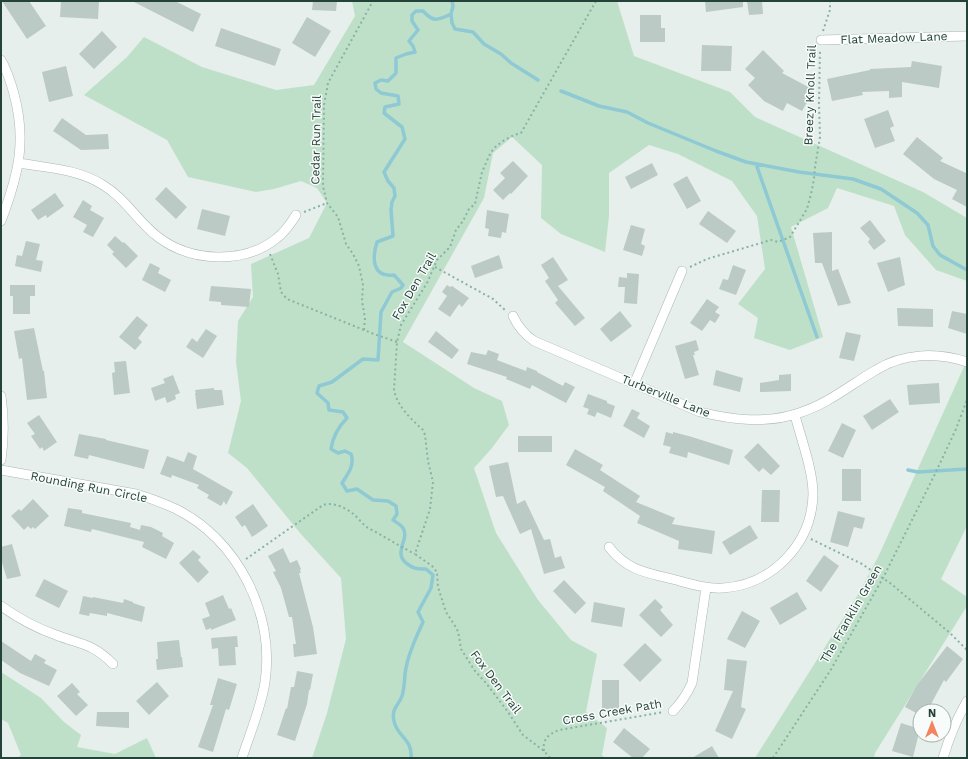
<svg xmlns="http://www.w3.org/2000/svg" width="968" height="759" font-family="'Work Sans',sans-serif">
<rect width="100%" height="100%" fill="#e6efeb"/>
<path fill="#bfe0c8" d="M352,1H617L634,56L730,92L755,117L923,192L967,218V281L936,270L905,235L894,206L837,188L828,208L791,227L823,337L790,350L754,338L758,318L738,304L765,269L757,216L732,181L678,154L649,145L609,173V216L605,252L561,234L541,218L542,165L512,137L493,153L484,198L403,342L474,388L502,401L509,425L492,448L474,468L496,533L538,600L571,640L597,654L586,712L607,728L602,755L605,758H312L327,713L346,639L341,578L300,533L247,468L228,453L241,401L236,362L238,321L253,297L251,264L309,238L327,203L317,188L301,181L274,189L256,192L188,177L167,140L84,95L127,57L144,37L202,67L276,90L314,85L355,16Z
M967,360V526L941,579L967,597V606L875,753L874,758H755L859,593L879,555Z
M1,672L41,698L64,722L81,735L77,747L115,754L147,738L156,758H17L21,755L8,723L1,719Z"/>
<g fill="none" stroke-linecap="round" stroke-linejoin="round">
<path stroke="#8ec9d4" stroke-width="3.5" d="M451,14L452,23L455,29L473,32L484,44L501,54L511,63L538,80
M561,91L599,106L627,112L648,123L716,151L746,162L799,172L853,179L881,189L917,213L928,225L933,246L940,255L967,270
M756,164L817,337
M908,470L918,472L967,469
M411,758C413,739 397,737 394,721C391,708 399,705 402,696C405,687 404,677 406,668C409,651 416,638 423,622L418,612L431,588L433,575L426,569C416,569 414,569 406,563C393,552 410,539 403,528C401,525 396,522 393,520L397,514L396,506L388,501L373,500L357,489L347,491L342,483C348,474 355,465 351,454L345,451L338,453L331,449C333,436 338,427 347,418L343,412L329,410L328,403L317,393L319,386L332,382L363,359L378,360L381,312L392,292L401,288L403,285L394,275C372,278 372,258 377,242L393,236L391,210L392,202L395,196L394,188L388,181L384,172L405,139L402,127L384,113L385,107L399,104L398,96L381,93L376,89L375,83L381,80L388,81L396,73V58L406,54L415,52L413,46L409,41L418,30L412,21V15L416,11H423C433,22 437,21 451,14L453,6L452,1"/>
</g>
<path fill="#bbcac4" d="M2,1H29L46,26L27,39Z
M61,1L99,2L98,19L60,17Z
M132,1H175L201,14L193,32Z
M313,1H337L336,11L312,10Z
M705,1H743V7L706,12Z
M747,1H762L763,14L749,15Z
M640,15H661V28H665V42H640Z
M307,17L331,31L315,57L292,43Z
M221,28L281,49L275,66L215,46Z
M102,31L117,47L94,69L79,54Z
M702,45L732,46L731,71H701Z
M763,50L784,71L782,73L814,90L802,111L787,103L783,111L764,101L748,85L755,78L745,69Z
M912,61L942,66L939,88L902,82V97L889,98V91L862,92L863,95L832,101L827,79L870,70V69L911,67Z
M66,66L73,96L49,102L42,72Z
M888,110L894,126L890,128L895,141L875,148L864,119Z
M62,118L86,135L108,134L109,149L81,150L53,131Z
M917,137L943,158L940,161L966,173L967,172V207L952,199L957,190L934,179L903,154Z
M513,161L528,176L511,194L510,193L503,200L493,190L505,178L500,173Z
M652,163L658,175L631,189L625,177Z
M687,176L701,201L687,209L673,184Z
M166,187L187,207L176,219L155,199Z
M55,193L64,206L47,218L46,215L38,220L31,210Z
M83,200L92,206L90,210L104,218L93,237L83,232L87,225L73,217Z
M202,209L230,216L225,236L197,229Z
M487,210L509,214L506,233L502,232L501,238L488,236L489,229L485,228Z
M708,211L736,231L727,243L699,224Z
M870,220L886,241L874,250L868,242L870,239L860,228Z
M631,225L645,229L641,244L645,246L642,256L623,250Z
M832,232V271L838,269L851,303L838,306L822,263H815L813,233Z
M115,236L123,243L124,242L138,256L126,268L112,254L114,252L107,245Z
M26,241L40,244L36,260L43,261L41,272L15,266L17,255L22,256Z
M499,255L503,268L475,278L471,266Z
M553,257L568,280L558,286L585,318L575,326L555,303L558,300L545,281L549,278L541,265Z
M900,257L905,285L888,292L877,263Z
M150,263L160,268L158,273L171,280L165,292L142,280Z
M733,265L746,270L736,295L719,289L723,279L728,280Z
M627,273L639,274L637,304L624,303L625,287H618L619,277L627,278Z
M10,285H35V296H30V314H13V296H10Z
M447,285L450,287L452,286L469,298L462,307L459,304L450,317L438,309L447,296L442,292Z
M211,286L251,289L249,307L221,305V302L209,301Z
M707,299L719,307L715,312L720,315L715,323L710,320L702,331L690,323Z
M897,308L933,309V327L898,326Z
M620,311L632,326L611,342L600,329Z
M952,311L967,314V334L948,328Z
M137,316L148,325L138,338L142,342L135,350L119,337Z
M34,328L43,371H44L47,398L27,400L22,358L19,359L14,331Z
M206,329L217,336L203,358L186,347L192,338L197,342Z
M436,331L459,350L452,359L428,342Z
M846,332L861,335L854,361L839,358Z
M696,340L699,350L694,352L695,355H693L699,375L685,379L675,346Z
M488,350L499,354L497,360L526,371L527,367L537,371V372L563,386L565,382L575,387L566,403L532,385L530,389L506,379L507,377L467,364L471,352L486,355Z
M126,361L130,393L114,395L112,373L115,372L114,362Z
M716,370L743,378L740,392L713,385Z
M791,374V391L760,392V383L779,380V375Z
M173,375L180,393L175,395L176,399L167,403L165,397L155,401L151,388L165,383L163,379Z
M939,383L940,403L909,405L907,385Z
M214,388V390H222L224,405L197,409L195,393H196L195,390Z
M588,394L607,401V403L615,406L611,418L597,412L595,417L587,414L589,409L583,407Z
M890,399L899,412L872,430L863,416Z
M632,409L640,413L637,418L650,426L644,438L623,426Z
M39,415L57,442L44,451L42,447L40,449L31,436L35,434L27,423Z
M842,423L856,430L843,458L828,451Z
M666,432L673,434V432L692,437L733,450L729,465L688,452L687,458L669,453L671,447L663,445Z
M79,434L106,439V440L149,450L144,469L89,455L88,459L74,456Z
M518,436H552V452H518Z
M758,443L780,466L771,475L763,468L759,472L744,457Z
M575,449L603,465L600,470L640,496L636,502L675,518L672,524L715,531L712,554L678,549L679,541L637,523L640,516L603,491L605,487L566,465Z
M188,452L197,456L193,469L233,492L226,505L224,501L221,506L207,498L209,495L197,488L199,485L172,475L171,478L160,474L167,456L184,462Z
M508,462L517,504L525,500L544,540L550,539L555,558L561,556L565,568L544,574L531,529L520,534L503,496L496,497L489,466Z
M842,469H861V501H842Z
M762,490H780L779,522H761Z
M33,499L49,516L35,529L33,527L31,529L28,526L24,530L11,516L19,509L21,511Z
M253,504L268,526L252,537L245,525L242,527L235,517Z
M68,508L82,510V513L131,523L130,527L140,530L141,525L151,527L163,533L162,536L174,543L166,559L142,547L144,542L92,529L91,532L64,526Z
M838,511L865,518L862,529L854,527L848,547L830,542Z
M750,525L758,538L730,555L722,542Z
M12,544L21,576L7,579L1,559V547Z
M283,548L290,563L297,560L301,569L300,570L301,573H299L313,627L317,654L294,657L293,644H296L292,617H289L281,588L273,572L276,571L268,556Z
M193,550L201,557L198,560L209,572L198,583L179,563Z
M824,555L839,566L821,592L806,581Z
M44,579L68,591L59,608L35,596Z
M564,580L586,603L575,614L553,591Z
M797,592L807,609L780,625L770,608Z
M223,595L229,609L231,608L236,620L211,630V628L206,630L202,619L210,616L205,603Z
M83,596L93,598V597L123,603L124,599L133,602V603L145,607L142,622L107,613V616L90,613L89,616L79,614Z
M655,599L663,607L660,610L673,625L661,637L639,615Z
M594,602L625,608L622,627L591,622Z
M742,611L760,621L745,648L727,639Z
M237,636L238,647H235L236,665L219,666L218,648L212,649L211,638Z
M179,640L181,657H182L183,667L157,670L156,659H158L157,642Z
M1,641L31,661L35,654L46,660L44,663L57,670L49,686L20,673L1,660Z
M645,643L662,660L640,682L623,665Z
M947,646L963,659L946,682L944,680L931,704L943,711H920V715L905,707L917,685Z
M727,659L747,661L741,707L746,709L732,739L715,731L733,691L724,690Z
M297,671L313,674L310,690H309L307,704L295,741L277,735L286,708L287,709L291,687H294Z
M218,678L237,684L229,710L226,709L213,752L198,747L213,705H210Z
M602,680H619V712H602Z
M157,682L169,696L149,715L136,701Z
M72,683L80,692L77,694L88,705L76,716L57,696Z
M97,712H129V728L96,726Z
M901,723L920,729L913,757L892,751Z
M624,728L650,749L642,758H633L613,742Z
M712,746L719,758H692Z"/>
<g fill="none" stroke-linecap="round" stroke-linejoin="round">
<defs>
<path id="minor" d="M821,40L967,36
M1,60C7,70 11,83 14,94C27,142 18,176 1,221
M19,163C47,168 78,169 103,185C125,198 138,222 158,237C191,262 244,265 277,238C285,232 291,223 296,215
M513,316C518,327 524,334 534,341L700,412C733,420 766,424 799,413C828,404 850,385 876,370C903,353 937,352 967,362
M634,384L682,271
M1,396C4,417 4,439 1,460
M1,470L136,494C150,498 163,503 176,509C238,540 275,614 265,682C261,708 250,733 242,758
M609,547C627,571 648,573 676,580C691,584 707,589 723,588C772,585 812,544 813,494C813,470 801,439 795,415
M1,606C18,618 36,628 56,635C82,645 92,643 113,664
M673,711C682,702 687,694 692,683L706,588
M943,758C949,738 956,720 967,701"/>
</defs>
<use href="#minor" stroke="#a8b8b2" stroke-width="10"/>
<path stroke="#86b3a5" stroke-width="2" stroke-dasharray="2 3" stroke-linecap="butt" d="M823,31L830,10V1
M304,212L327,203
M270,254L278,274L281,292L287,299L374,334L397,342
M435,267L493,299L505,310
M690,267L707,259L771,240L778,242L790,237L807,209L811,194L814,179L815,167L820,137L819,103L820,49
M364,330L365,318L362,301L363,285L359,266L353,254L346,244L338,217L327,203L323,186L324,105L328,83L373,1
M811,539L862,564L890,583L950,633L967,650
M246,559L323,505C333,502 344,507 352,513C358,517 362,524 368,528C384,536 399,546 415,554
M544,751C542,739 549,734 559,730L664,712
M550,758L544,751L523,735L508,712L486,683L475,671L461,649L459,636L457,629L446,612L438,587L437,572L432,566L415,554L430,509L433,482L428,461L425,435L423,430C411,419 397,406 394,390L397,342L401,325L427,283L437,260L450,247L456,230L463,221L469,209L475,204L482,172L490,154L494,148L503,141L514,135L521,133L596,1
M773,758L830,671L883,578L935,474L956,429L967,400"/>
<use href="#minor" stroke="#fff" stroke-width="9"/>
</g>
<g text-anchor="middle" dominant-baseline="central" stroke-width="3" stroke-linejoin="round" paint-order="stroke">
<g font-size="12" fill="#24423a" stroke="#f7fbf9">
<text transform="translate(894 38) rotate(-2)">Flat Meadow Lane</text>
<text transform="translate(810 95) rotate(-88)">Breezy Knoll Trail</text>
<text transform="translate(316 140) rotate(-89)">Cedar Run Trail</text>
<text transform="translate(414 286) rotate(-60)">Fox Den Trail</text>
<text transform="translate(666 396) rotate(22)">Turberville Lane</text>
<text transform="translate(89 487) rotate(11)">Rounding Run Circle</text>
<text transform="translate(851 614) rotate(-60)">The Franklin Green</text>
<text transform="translate(496 682) rotate(53)">Fox Den Trail</text>
<text transform="translate(612 712) rotate(-10)">Cross Creek Path</text>
</g>
</g>
<rect width="968" height="759" fill="none" stroke="#24423a" stroke-width="4"/>
<g transform="translate(932 723)"><circle r="19" fill="#f7fbf9" stroke="#a3b1ad"/>
<path d="M0-3L7 15L0 10L-7 15Z" fill="#f4845f"/>
<text y="-6" font-size="11" font-weight="bold" text-anchor="middle" fill="#24423a">N</text>
</g>
</svg>
